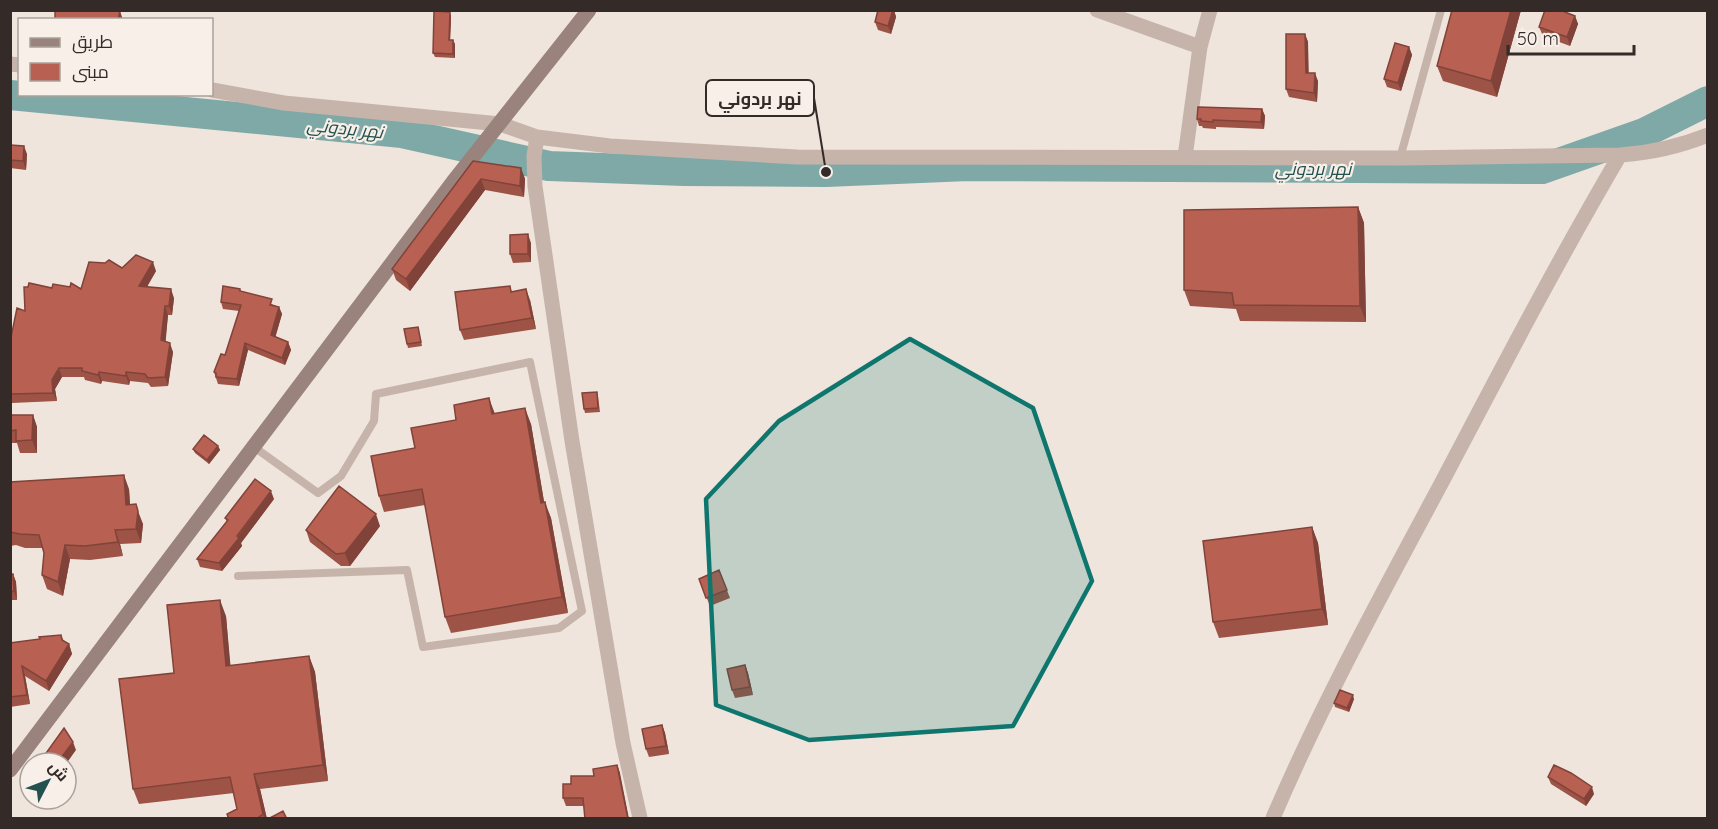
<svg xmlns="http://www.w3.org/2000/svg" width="1718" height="829" font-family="Quicksand,Cairo,sans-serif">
<rect width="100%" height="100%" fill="#efe5dd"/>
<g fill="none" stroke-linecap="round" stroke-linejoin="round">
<path stroke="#7fa9a6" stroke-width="30" d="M10,95L402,133L549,166L684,171L826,172L968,166L1542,169L1644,133L1708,101"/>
<path stroke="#c6b4aa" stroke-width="8" d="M1400,158L1441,10
M238,576L407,570L423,647L559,628L582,611L530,362L376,394L374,421L341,476L318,493L254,447"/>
<path stroke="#c6b4aa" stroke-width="15" d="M1097,10L1200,47
M500,124L537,137L610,146L797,157L1400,158L1620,155C1651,153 1678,147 1708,135
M537,137L534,156L535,186L572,441L623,743L640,818
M1185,157L1200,47L1210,10
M1273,818C1322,703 1383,592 1442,482C1500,372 1557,262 1620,155"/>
<path stroke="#c6b4aa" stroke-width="15" d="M10,64L20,65
M212,90L284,103L500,124"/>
<path stroke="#99837c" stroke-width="15" d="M10,770L453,182L589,10"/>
</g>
<path fill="#9e5347" d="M878,10H894L896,17L891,34L878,30L875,22Z
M1452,10H1521L1497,97L1443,81L1437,66Z
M451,16L450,40L455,44V58L435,57L433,53Z
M1575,16L1578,24L1570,46L1543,36L1539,27Z
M1305,34L1308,42V73L1318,81L1317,102L1289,97L1286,89Z
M1409,47L1412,55L1401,91L1387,87L1384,79Z
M1262,109L1265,116L1264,129L1216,127V129L1203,128L1202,126H1199L1197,119Z
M10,145L27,154L26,170L10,168Z
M473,161L521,168L525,179L524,197L485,190L410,291L396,280L392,269Z
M1358,207L1364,223L1366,322L1240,321L1236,309L1190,306L1184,290Z
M531,243V262L513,263L510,254Z
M122,268L156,271L147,287L174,298L172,315H168L165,342L173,352L168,386L151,387L148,383L130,381L129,385L102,381L101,384L85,380L84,377H62L55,389L57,401L12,403L10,400V342L25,311L52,288L81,289Z
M510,286L512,292L530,300L536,329L464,340L460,330Z
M241,291L279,307L282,314L275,337L288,342L291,350L285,365L248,350L239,386L218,384L214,372L225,355L239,311L223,309L221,302Z
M418,327L422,346L408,348L407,344Z
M597,392L598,396L600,412L585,413L584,409Z
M495,413L531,424L544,502L551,518L568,613L451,633L445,617L425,505L384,512L379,496L415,448Z
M10,415H33L37,427V453H20L17,443H10Z
M218,446L220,450L209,464L195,453L193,449Z
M10,482L129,489L130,505L143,524L141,543L120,544L123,556L90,560L70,559L63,596L47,589L42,575L44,553L43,548H25L16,545L10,546Z
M274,499L241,543L242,546L222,571L200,567L197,559L227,522L225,518Z
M380,526L350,566H341L310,542L306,530Z
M1312,527L1318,543L1328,625L1219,638L1213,622Z
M719,570L730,598L710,606L699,579Z
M10,574H13L16,582L17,600H10Z
M226,616L230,666L309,656L315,672L328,781L260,789L267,819H228L227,814L237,809L234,793L139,804L133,789L174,673Z
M22,642H64L69,644L72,654L49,691L25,676L30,704L10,707V643Z
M745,665L748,673L753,695L735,698L732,690Z
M1354,699L1349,712L1335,707L1334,703Z
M662,725L665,733L669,754L649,757L646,749Z
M617,765L620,773L584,806H566L563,798L571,784L594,776Z
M1548,777L1594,794L1586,806L1551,784Z"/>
<path fill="#814339" d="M893,10H894L896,17L891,34L888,26Z
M1511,10H1521L1497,97L1491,81Z
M120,11L123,20H118Z
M450,12L451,16L450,44L449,40Z
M1575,16L1578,24L1570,46L1567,37Z
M1305,34L1308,42L1309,81L1306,73Z
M453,40L455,44V58L453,54Z
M1409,47L1412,55L1401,91L1398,83Z
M1315,73L1318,81L1317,102L1314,93Z
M1262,109L1265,116L1264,129L1261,122Z
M24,146L27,154L26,170L23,161Z
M521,168L525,179L524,197L520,186Z
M481,179L485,190L410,291L406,279Z
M1358,207L1364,223L1366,322L1360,306Z
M528,234L531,243V262L528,254Z
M153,262L156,271L142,295L139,286Z
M171,289L174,298L172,315L169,306Z
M526,289L530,300L536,329L532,318Z
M165,306L168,315L165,349L161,340Z
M279,307L282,314L274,342L271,335Z
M288,342L291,350L285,365L282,358Z
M170,343L173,352L168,386L165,377Z
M245,343L248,350L239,386L237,379Z
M59,368L62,377L55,389L57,401L53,393L52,380Z
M99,372L102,381L101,384L98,375Z
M126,372L130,381L129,385L126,376Z
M489,398L495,414H492Z
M525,408L531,424L547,519L541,503Z
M33,415L37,427V453L32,440Z
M218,446L220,450L209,464L207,460Z
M124,475L129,489L131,519L126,505Z
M271,491L274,499L241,543L242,546L222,571L219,563Z
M545,502L551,518L568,613L562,597Z
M138,511L143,524L141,543L136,529Z
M376,514L380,526L350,566L345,553Z
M1312,527L1318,543L1328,625L1322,609Z
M115,530L120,544L123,556L118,542Z
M65,545L70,559L63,596L58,582Z
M13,574L16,582L17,600L14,591Z
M220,600L226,616L232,682L226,666Z
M61,635L65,644H69L72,654L49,691L46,681L62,640Z
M309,656L315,672L328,781L323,765Z
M745,665L748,673L753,695L750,687Z
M22,666L25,676L30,704L27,695Z
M1353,695L1354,699L1349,712L1347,708Z
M662,725L665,733L669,754L666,746Z
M73,742L76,750L66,764V763H57Z
M617,765L620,773L629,819H628Z
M254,774L260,789L267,819H265L263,814Z
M1592,787L1594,794L1586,806L1584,799Z"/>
<path fill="#b86052" stroke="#814339" stroke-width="1.5" d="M55,10H113L120,11L118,20H55Z
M878,10H893L888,26L875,22Z
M1452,10H1511L1491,81L1437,66Z
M1545,10H1560L1575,16L1567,37L1539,27Z
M434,11L450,12L449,40H453V54L433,53Z
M1286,34H1305L1306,73H1315L1314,93L1286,89Z
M1395,43L1409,47L1398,83L1384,79Z
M1198,107L1262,109L1261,122L1213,120V122L1201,121V119H1197Z
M10,145L24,146L23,161L10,160Z
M473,161L521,168L520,186L481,179L406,279L392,269Z
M1358,207L1360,306L1234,305L1232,293L1184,290V210Z
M528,234V254H510V235Z
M136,255L153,262L139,286L171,289L169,306H165L161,340L170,343L165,377L148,378L145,374L126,372V376L99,372L98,375L82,371V368H59L52,380L53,393L10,394V342L17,308L25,311L24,287H28L29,283L52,288L53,284L70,287L71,283L81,289L89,262L105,263L109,260L122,268Z
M223,286L240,289V291L272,299L270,305L279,307L271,335L288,342L282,358L245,343L237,379L216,377V373L214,372L221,354L225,355L241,305L221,302Z
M510,286L511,292L526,289L532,318L460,330L455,292Z
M418,327L421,342L407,344L404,329Z
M597,392L598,408L584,409L582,393Z
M489,398L492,414L525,408L541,503L545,502L562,597L445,617L422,489L379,496L371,456L415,448L411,428L456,420L454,405Z
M10,415H33L32,440L16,441V430L10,431Z
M204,435L218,446L207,460L193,449Z
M124,475L126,505L136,504L138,511L136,529L115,530L118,542L85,546L65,545L58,582L42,575L44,553L39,535L20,534L10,532V482Z
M255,479L271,491L237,536L239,538L219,563L197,559L228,520L225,518Z
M339,486L376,514L345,553L336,554L306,530Z
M1312,527L1322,609L1213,622L1203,541Z
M719,570L727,590L706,598L699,579Z
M10,574H13L14,591L10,592Z
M220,600L226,666L309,656L323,765L254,774L263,814L256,819H229L227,814L237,809L230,777L133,789L119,679L174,673L167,605Z
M61,635L62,640L69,644L46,681L22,666L27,695L10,697V643L40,639L39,637Z
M745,665L750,687L732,690L727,669Z
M1340,690L1353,695L1347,708L1334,703Z
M662,725L666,746L646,749L642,729Z
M64,728L73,742L57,763H39Z
M617,765L628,819H585L583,798H563V784H571V776H594L593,769Z
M1554,765L1571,773L1592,787L1584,799L1548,777Z
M283,811L287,819H268Z"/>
<path fill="#0f766e" fill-opacity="0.2" stroke="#0f766e" stroke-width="4.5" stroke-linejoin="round" d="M910,339L1033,408L1092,581L1013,726L809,740L716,705L706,499L779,421Z"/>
<g text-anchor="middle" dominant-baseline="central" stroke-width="4.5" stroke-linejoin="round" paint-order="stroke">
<g font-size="18" font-style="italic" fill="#23514f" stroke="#f7efe8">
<text transform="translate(345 128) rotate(6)">نهر بردوني</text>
<text x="1313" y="168">نهر بردوني</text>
</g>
</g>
<path fill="none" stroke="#342b29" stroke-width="2" d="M826 172L814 98"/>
<circle fill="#342b29" stroke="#f7efe8" stroke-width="2" cx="826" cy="172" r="6"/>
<rect fill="#f7efe8" stroke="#342b29" stroke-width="2" x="706" y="80" width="108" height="36" rx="6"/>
<g font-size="18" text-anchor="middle" font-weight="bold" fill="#342b29">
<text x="760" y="105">نهر بردوني</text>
</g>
<rect width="1718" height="829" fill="none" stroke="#342b29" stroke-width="24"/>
<rect x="18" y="18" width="195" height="78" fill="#f7efe8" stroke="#a9a19c" stroke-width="1.5"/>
<rect x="30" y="38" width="30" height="9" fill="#99837c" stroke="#a9a19c" stroke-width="1.5"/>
<text x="72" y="48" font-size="18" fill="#342b29">طريق</text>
<rect x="30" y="63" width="30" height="18" fill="#b86052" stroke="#a9a19c" stroke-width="1.5"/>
<text x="72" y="78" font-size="18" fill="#342b29">مبنى</text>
<g transform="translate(48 781) rotate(48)"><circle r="28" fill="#f7efe8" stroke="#a9a19c" stroke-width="1.5"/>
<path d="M0-4.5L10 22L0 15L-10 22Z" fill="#23514f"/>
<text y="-9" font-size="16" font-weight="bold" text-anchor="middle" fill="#342b29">ش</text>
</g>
<path d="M1508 45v9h126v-9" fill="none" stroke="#342b29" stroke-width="3"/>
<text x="1517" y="45" font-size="18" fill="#342b29" stroke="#f7efe8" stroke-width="4.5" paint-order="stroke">50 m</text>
</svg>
